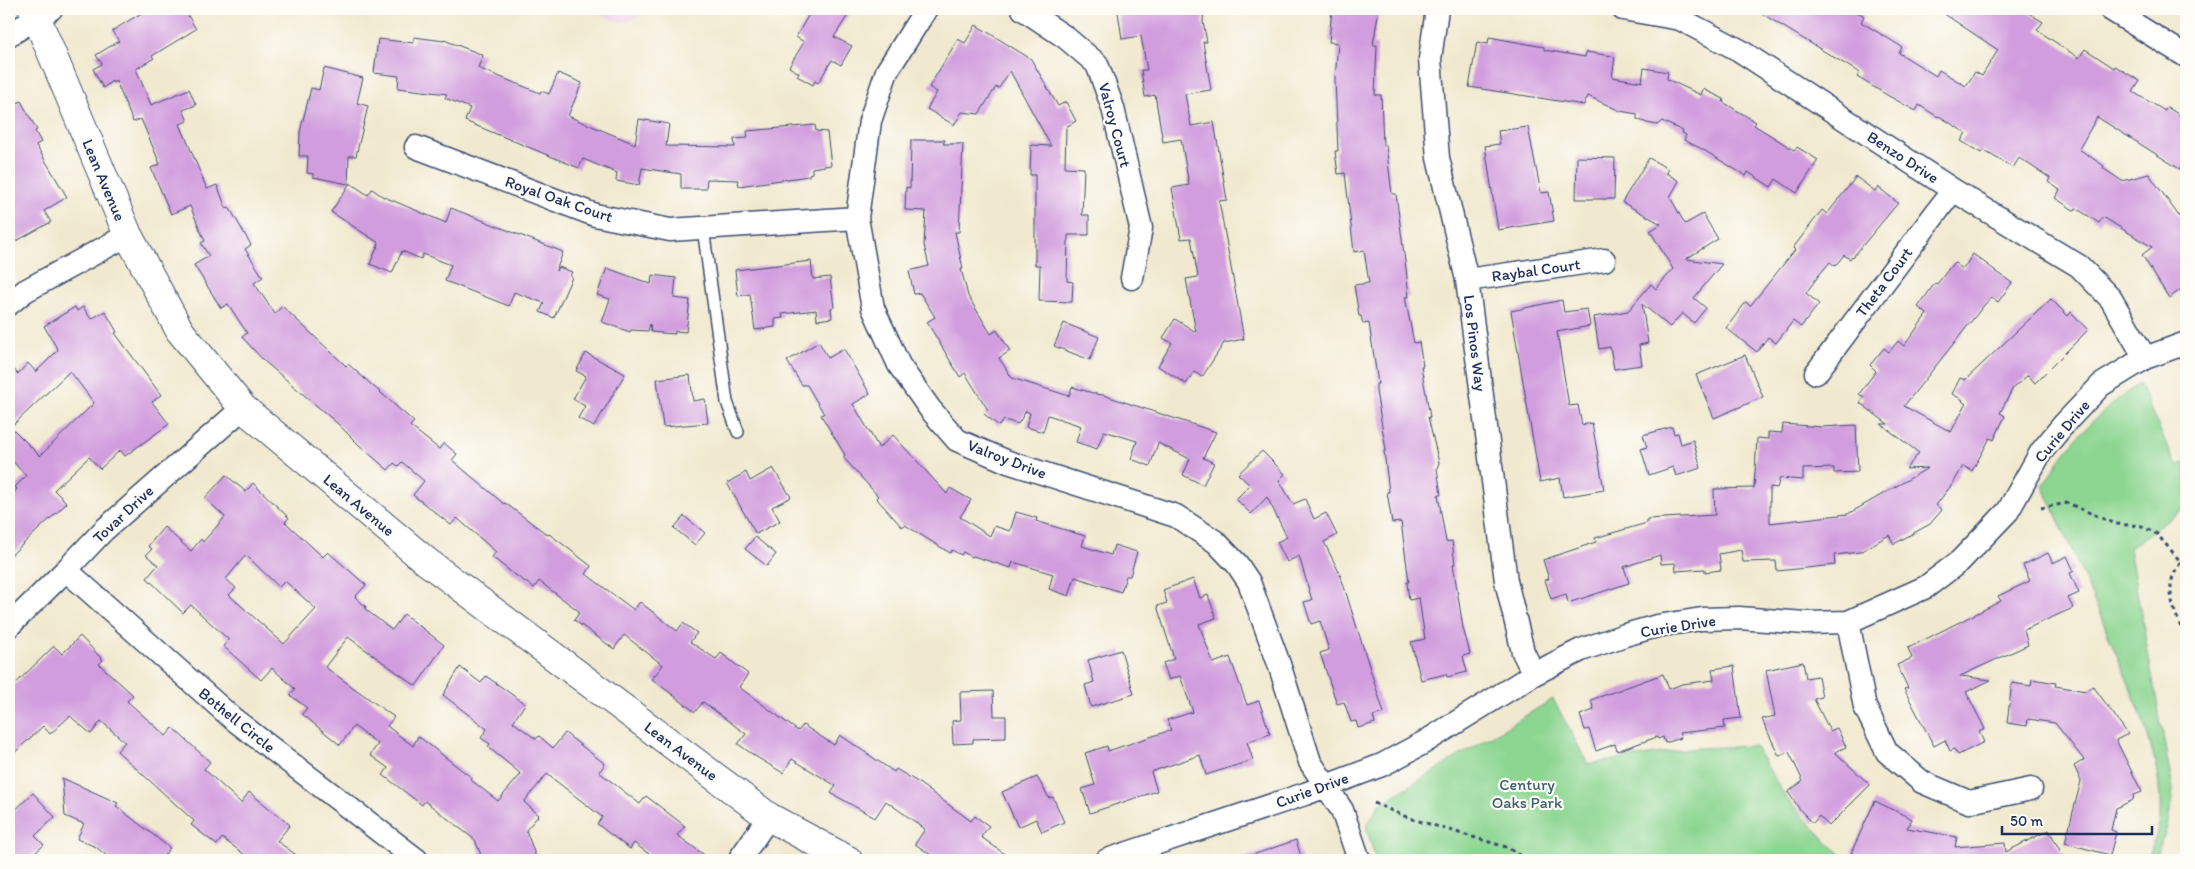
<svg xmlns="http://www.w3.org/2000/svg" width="2195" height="869" font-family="Itim,sans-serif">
<rect width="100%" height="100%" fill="#fdfcf7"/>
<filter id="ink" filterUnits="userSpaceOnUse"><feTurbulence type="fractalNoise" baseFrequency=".02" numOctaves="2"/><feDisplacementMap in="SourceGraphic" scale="10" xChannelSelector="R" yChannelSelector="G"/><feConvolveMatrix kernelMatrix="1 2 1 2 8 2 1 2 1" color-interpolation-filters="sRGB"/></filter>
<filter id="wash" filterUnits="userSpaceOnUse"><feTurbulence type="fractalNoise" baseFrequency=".0096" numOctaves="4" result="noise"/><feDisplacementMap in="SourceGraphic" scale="20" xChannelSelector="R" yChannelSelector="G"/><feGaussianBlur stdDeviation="1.12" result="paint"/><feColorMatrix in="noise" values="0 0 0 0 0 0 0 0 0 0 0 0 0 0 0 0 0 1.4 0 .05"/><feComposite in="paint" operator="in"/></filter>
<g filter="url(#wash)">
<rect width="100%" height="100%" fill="#f1e9cf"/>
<path fill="#edd1e9" d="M582,9H653L625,23Z"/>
<path fill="#8dd692" stroke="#548278" d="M2139,384L2176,465L2186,463V507L2129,548L2173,790C2170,815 2166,839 2153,860H2145C2151,848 2159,831 2160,817C2163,760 2137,704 2116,653C2093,597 2068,541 2043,486C2071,440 2096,414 2139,384Z
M1553,699L1588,764L1697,748L1755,746L1786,798L1829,844L1848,860H1376L1366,826L1380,804Z"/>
<g id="blocks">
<path fill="#d19dde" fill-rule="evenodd" d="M148,9H184L196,29L152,56L154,58L136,69L151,105L189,89L196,105L183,110L188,121L180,124L207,189L217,185L226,208L229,207L251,245L245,249L263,277L254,283L275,314L282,306L346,366L348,364L414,422L410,426L439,449L444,443L457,454L452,460L504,504L505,503L548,535L549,534L560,542L591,566L586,574L634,610L640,602L677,631L683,623L697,633L690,642L716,659L721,653L748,674L739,687L798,731L803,725L834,745L840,735L894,772L896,769L916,781L971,821L975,816L989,826L981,837L1013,860H938L915,844L925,829L886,801L875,818L831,793L836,786L792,759L783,773L755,756L738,744L746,734L703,702L695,712L652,679L663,665L624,635L614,649L574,620L580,612L539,581L534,588L511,572L492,557L496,552L457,518L451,525L413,495L424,481L402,462L398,466L394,463L388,470L359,445L338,424L263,360L242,337L247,333L228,304L221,308L194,265L209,256L201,243L205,241L190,206L171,214L151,168L160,164L141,119L133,122L116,81L113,83L112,81L103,88L93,69L102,64L96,55L119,41L112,31Z
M812,9H852L834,37L852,46L841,65L832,60L818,83L815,81L813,85L797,76L799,73L789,67L804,42L796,37Z
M1121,9H1204L1203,22L1207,42H1203L1211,90L1185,94L1191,126L1214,122L1227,200L1219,201L1244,339L1224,343L1202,377L1194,372L1186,384L1158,366L1172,343L1163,338L1175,319L1196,332L1186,279L1198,277L1191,238L1181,239L1172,188L1189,185L1181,139L1163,142L1155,95L1145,97L1141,70H1147L1141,36L1122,39L1118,12L1121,11Z
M1332,9H1379L1373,45H1377L1375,95H1381L1383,145H1386L1392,194H1396L1406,269L1409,297H1405L1414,343L1419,342L1423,366H1421L1430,417H1428L1439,463L1437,468L1441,495H1438L1446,542L1452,541L1455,564H1453L1463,628L1470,654L1463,656L1467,672L1447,677L1446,674L1421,680L1411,642L1425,639L1419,598L1409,600L1407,582H1409L1401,522L1392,523L1387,492H1389L1384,451L1386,450L1376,391V384H1378L1369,323L1363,324L1361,316H1359L1354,285L1369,283L1364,250L1354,252L1345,173L1338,174L1335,151H1338L1335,79L1338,43L1329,42Z
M1754,9H1853L1864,16L1861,22L1902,47L1899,53L1936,76L1939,70L1966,86L1975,72L1982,76L1998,50L1937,9H2022L2043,22L2037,30L2079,58L2085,49L2114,68L2115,66L2140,81L2133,92L2165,111L2167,107L2186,119V173L2097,117L2079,149L2104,166L2103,168L2122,181L2149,174L2186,226V286L2169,298L2142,255L2152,247L2103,217L2099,223L2076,208L2075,211L2055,198L2060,190L2048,182L2050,178L2019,158L2013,168L1983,150L1981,153L1961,141L1966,133L1939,116L1938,117L1919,105L1916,111L1887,95L1857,77L1860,73Z
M976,25L1031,59L1058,106L1066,102L1076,121L1066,127L1065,167L1084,168L1082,215H1089V235H1068L1067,281L1073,282L1072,302L1039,301L1040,265H1035V175H1030L1031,145L1051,146L1010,71L999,88L996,87L979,114L962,112L954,125L927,109L937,92L929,87L958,39L965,43Z
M414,37L444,41V40L483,55L478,68L540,93L541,91L549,94L558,73L582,83L568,116L635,144L639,119L669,124L666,146L735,147L734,139L748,138L747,131L815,125L816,131L827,132L831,165L812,168V173L809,174V176L739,186L738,180L707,179L706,189H681V174L642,168L639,185L616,181L617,173L583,159L579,168L465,121L470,108L445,98L447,94L398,88L399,76L374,73L378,39L413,43Z
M1489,37L1544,47V50L1585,57L1586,52L1612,56L1615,58L1612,77L1642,82L1644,68L1668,72L1667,79L1701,95L1703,89L1724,99L1723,102L1756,122L1754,125L1794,150L1797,147L1818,160L1797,193L1776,179L1771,187L1748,172L1746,176L1702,149L1684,140L1686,135L1682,133L1683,131L1662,121L1657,125L1647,123L1637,119V114L1620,111L1588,96L1584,105L1469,87L1477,42L1488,44Z
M324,68L363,78L357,103L368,106L356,156H349L348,184L313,177V174L307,173L308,156H299L300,132L311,88L319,90Z
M21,101L37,130L35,131L41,142L36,145L67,197L44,211L51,222L9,245V208L16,204L9,193V108Z
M1528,127L1541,193L1549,192L1554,221L1498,230L1485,146L1500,144L1498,131Z
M911,140H945L943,144H963L959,232H955L963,269H961L968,296L991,334L997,330L1010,351L999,358L1012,378L1069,396L1072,387L1100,395V394L1216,432L1203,458L1214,463L1203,485L1183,475L1190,459L1158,443L1150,466L1131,459L1137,441L1104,431L1097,449L1076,442L1081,426L1048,415L1043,432L1026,427L1030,413L1026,411L1018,424L1004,420L999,426L984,414L988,410L965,373L960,377L927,322L935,317L920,293L914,294L909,271L929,266L924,245L926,211L905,210L906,187L910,188Z
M1577,157L1615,158L1614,199H1576Z
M1649,158L1668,169L1666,173L1679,181L1670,197L1685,224L1703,214L1718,239L1686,259L1722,264L1694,298L1706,308L1694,323L1682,313L1670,327L1642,304L1648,343L1639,345L1642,365L1614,369L1610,347L1599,349L1594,317L1628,311L1651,284L1656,289L1673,269L1650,231L1661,224L1622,202Z
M1856,177L1875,191L1878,187L1898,203L1853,257L1852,256L1850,259L1844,255L1835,266L1830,262L1819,275L1806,293L1819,304L1801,327L1793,321L1776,343L1768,337L1757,352L1726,328L1746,302L1750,306L1795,250L1793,248L1822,210L1827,214Z
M350,183L368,195L372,189L382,196L446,223L451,208L563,252L556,271L559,267L572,272L570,276L572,277L554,318L540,312L544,303L514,292L509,306L445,281L451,265L423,254L421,259L402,251L392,273L370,264L379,243L331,212Z
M1973,254L2012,283L1998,302L1992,298L1985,304L1904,406L1951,432L1966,404L1962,401L1963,400L1952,394L1960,378L1965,380L2051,299L2068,316L2071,312L2088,330L2035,383L2028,375L2013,388L2000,413L2005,416L1994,440L1990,438L1972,471L1963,466L1954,482L1936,505L1942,510L1930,524L1894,544L1889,535L1860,552L1834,555L1835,565L1777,571L1776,561L1743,562L1741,550L1719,554L1721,570L1705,572V569L1676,571L1675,563L1661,564L1660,555L1624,567L1629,583L1568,603L1566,594L1551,599L1545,580L1549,579L1543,560L1596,542L1595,538L1647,523V519L1715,515L1714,489L1754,488L1757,438L1768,439V432L1782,433L1783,424L1822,427L1856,425L1858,472L1834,473V468L1803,469V480L1780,478L1777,488L1770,487V523L1848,514L1928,468L1906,469L1919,453L1881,424H1888L1860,403L1864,397L1859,394L1876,371L1870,365L1884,348L1889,352L1898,341L1904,346L1927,314L1918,307L1935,283L1937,284L1954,262L1963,269Z
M811,261L813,279L830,277L834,307L831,308L832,318L817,320L816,310L782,314L783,318L775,319V327L755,330L750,294L738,296L735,270Z
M607,268L651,284L652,275L676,278L674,298L690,300L686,332L675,331V334L651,332L650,324L648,331L631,330L630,332L602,322L610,299L597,295Z
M1562,300L1564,312L1587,309L1590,326L1557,332L1569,406L1578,405L1582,425L1592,423L1604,490L1563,497L1560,478L1540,482L1511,311Z
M75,307L77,311L83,307L91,319L105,311L117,332L115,333L161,395L152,402L169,424L125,456L120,450L100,469L89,457L54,490L67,503L9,557V498L17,489L15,487L26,476L9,457V364L18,374L28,363L36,372L58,350L44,326ZM70,371L94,403L40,456L11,427Z
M1064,323L1099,337L1090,360L1054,346Z
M819,342L828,358L844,349L870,394L853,404L879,448L893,435L947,494L950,488L971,500L960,517L990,536L994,526L1010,531L1016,512L1037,518L1036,521L1085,536L1082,546L1111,555L1114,545L1137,552L1130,576H1126L1121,592L1075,577L1069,596L1049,589L1053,574L1013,562L1011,568L973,556L972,557L963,552L961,555L952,550L950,553L905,525L902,527L876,498L878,496L843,457L845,455L821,415L824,414L807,385H802L787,361Z
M586,353L625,374L594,427L578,418L585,406L573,399L586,376L576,371Z
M1745,355L1763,397L1714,418L1696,375Z
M690,375L693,401L705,399L708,423L663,427L657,379Z
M1672,427L1674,434L1678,433L1681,444L1693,440L1701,468L1676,476L1673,467L1649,475L1641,449L1647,447L1643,435Z
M1262,451L1285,474L1279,480L1293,504L1305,499L1314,519L1326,513L1337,535L1324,542L1340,574L1384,713L1373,716L1375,723L1358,728L1356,721L1351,722L1344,702L1337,704L1320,653L1329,650L1320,621L1311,624L1304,602L1312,600L1299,556L1287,562L1277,542L1287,537L1267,497L1251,514L1236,499L1250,485L1238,474Z
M773,468L791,497L772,507L780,521L756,534L727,483L746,472L750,481Z
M226,475L246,492L253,483L289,518L285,522L323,557L328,552L366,585L355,597L366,607L365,609L392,630L404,614L444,645L416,686L348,637L325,667L394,717L387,726L413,746L418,736L472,778L471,780L498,801L521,774L488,747L490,744L481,738L487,729L443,695L460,667L481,683L486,676L525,704L513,722L536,739L539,736L553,748L565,733L605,764L599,772L640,804L646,796L685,826L677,835L711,860H657L634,843L630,849L597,824L602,817L547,774L524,802L539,815L526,830L537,860H483L475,840L425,801L422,805L383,775L388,768L370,755L378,744L354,726L340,745L302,714L307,708L290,695L295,689L272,668L261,680L223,646L229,640L191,605L183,613L147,578L158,565L146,555L152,549L148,546L164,527L191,551L201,539L203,542L225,517L205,498ZM246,555L279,587L285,581L316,609L284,644L229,595L236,588L226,579Z
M684,516L705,533L695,545L674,528Z
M755,537L776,554L767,566L745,549Z
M2048,553L2053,563L2067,556L2074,571L2070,573L2079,593L2068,598L2073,608L2024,630L2028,645L1960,676L1991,680L1966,692L1985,729L1979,732L1984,742L1958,755L1954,749L1950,751L1945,740L1934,746L1904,689L1908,688L1897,665L1912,658L1908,648L2001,601L1998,596L2030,581L2023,565Z
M1193,579L1200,598L1208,595L1216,618L1199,624L1213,663L1230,657L1247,705L1259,701L1270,734L1247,742L1253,760L1206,775L1200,755L1165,767L1151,772L1157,791L1090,813L1082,789L1095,785L1085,753L1107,746L1108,751L1171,730L1167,720L1193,712L1180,676L1169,680L1163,663L1174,659L1157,606L1167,603L1163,590Z
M80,636L103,660L99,664L133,695L127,701L166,736L173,728L210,762L204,769L241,803L249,792L290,825L277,841L303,860H252L222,838L217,845L191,825L194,821L117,751L125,742L101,721L91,734L70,716L50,734L43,726L9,758V690L54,646L62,654Z
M1121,650L1134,694L1091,707L1085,685L1094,682L1088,660Z
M1803,662L1806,678L1818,676L1822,697L1814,699L1830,731L1837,728L1846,747L1835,752L1870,785L1829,826L1819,816L1813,823L1800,810L1788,792L1803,781L1789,752L1779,756L1762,719L1775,716L1766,670Z
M1734,666L1741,718L1724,720L1725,728L1679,733L1681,738L1665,743L1663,737L1658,739L1657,737L1617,751L1615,744L1596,751L1589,729L1585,730L1580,715L1594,710L1591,700L1663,674L1669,689L1682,684L1714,680L1712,669Z
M2032,679L2056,683L2055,686L2086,691L2093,686L2128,734L2116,740L2142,792L2134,795L2133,800L2116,808L2111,830L2116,832L2110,855L2065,843L2081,781L2074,766L2084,760L2055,723L2028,719L2027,726L2007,723L2012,683L2031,686Z
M993,691L994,716H1006V738L973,739V743L953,744L952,721L961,720L960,692Z
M1037,777L1049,798L1053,797L1064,822L1042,832L1036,819L1018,827L1002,792Z
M62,778L118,803L116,806L170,848L160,860H112L96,847L77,839L84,824L65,816Z
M33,793L55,817L35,836L44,845L27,860H9V816Z
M1875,801L1912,819L1907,828L1957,837L1955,847L2005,843L2006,852L2049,830L2065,860H1866L1851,853Z
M1296,840L1302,860H1245L1244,858Z"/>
</g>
</g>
<g filter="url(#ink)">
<use href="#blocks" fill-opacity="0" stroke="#3b4b6f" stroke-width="1"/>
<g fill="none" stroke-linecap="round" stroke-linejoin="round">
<defs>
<path id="lane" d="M703,228L727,402L738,432"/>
<path id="street" d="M926,9L887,71L870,121L857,218L873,308L899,365L930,409L957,440L1008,462L1176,516L1216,542L1237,564L1249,582L1279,664L1310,762L1342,810L1359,860
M1023,9L1065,37L1097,64L1113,108L1141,228L1132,278
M1437,9L1430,59L1438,158L1467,280L1506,581L1523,652L1534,674
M1623,9L1680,19L1739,50L1953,190L2079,266L2111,299L2145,358
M2110,9L2186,56
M9,35L51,9
M416,147L595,215L670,230L857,218
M1467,280L1604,260
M9,304L25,291L128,235
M1816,373L1953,190
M66,570L232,718L417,860
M1848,622L1865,707L1887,752L1922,782L1969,802L2031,789
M9,626L66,570L104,530L243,408
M739,860L769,817
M1107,860L1305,794L1382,765L1423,743L1534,674L1581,650L1625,635L1657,626L1702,619L1739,618L1805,623L1848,622L1926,587L1960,561L2008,511L2041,452L2064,424L2101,385L2145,358L2186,343"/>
<path id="secondary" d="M33,9L128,235L180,331L243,408L426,561L769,817L848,860"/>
</defs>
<use href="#lane" stroke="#3b4b6f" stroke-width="14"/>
<use href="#street" stroke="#3b4b6f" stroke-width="25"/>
<use href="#secondary" stroke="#3b4b6f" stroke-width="30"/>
<path stroke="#3b4b6f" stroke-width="3" stroke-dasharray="4 4" stroke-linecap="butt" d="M2041,508L2067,503L2116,524L2142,526L2157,534L2181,562
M2186,557C2159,582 2174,611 2186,639
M1374,803L1409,818L1506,847L1529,860"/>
<use href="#lane" stroke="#fff" stroke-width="11"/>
<use href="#street" stroke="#fff" stroke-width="22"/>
<use href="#secondary" stroke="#fff" stroke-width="28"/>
</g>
</g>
<g text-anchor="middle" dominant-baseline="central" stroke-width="4.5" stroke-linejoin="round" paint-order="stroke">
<g font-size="16" fill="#1b2f5e" stroke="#fdfcf7">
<text transform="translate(1115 125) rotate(75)">Valroy Court</text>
<text transform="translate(1903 157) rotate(33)">Benzo Drive</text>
<text transform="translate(104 180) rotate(67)">Lean Avenue</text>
<text transform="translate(559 199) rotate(19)">Royal Oak Court</text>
<text transform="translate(1536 270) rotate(-8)">Raybal Court</text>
<text transform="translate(1884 282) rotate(-53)">Theta Court</text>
<text transform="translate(1475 343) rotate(83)">Los Pinos Way</text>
<text transform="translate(2062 431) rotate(-50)">Curie Drive</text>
<text transform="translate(1007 459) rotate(21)">Valroy Drive</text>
<text transform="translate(359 505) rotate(40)">Lean Avenue</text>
<text transform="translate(123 514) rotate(-43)">Tovar Drive</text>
<text transform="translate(1678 626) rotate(-9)">Curie Drive</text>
<text transform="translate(237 720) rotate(39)">Bothell Circle</text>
<text transform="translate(681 751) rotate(37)">Lean Avenue</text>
<text transform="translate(1312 790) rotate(-20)">Curie Drive</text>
</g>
<g font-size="16" fill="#3d616e" stroke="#fdfcf7">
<text x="1527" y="784">Century<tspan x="1527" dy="18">Oaks Park</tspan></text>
</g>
</g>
<rect width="2195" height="869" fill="none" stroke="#fdfcf7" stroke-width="30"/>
<path d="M2002 826v8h150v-8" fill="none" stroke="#1b2f5e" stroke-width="2.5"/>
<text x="2010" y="826" font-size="15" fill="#1b2f5e" stroke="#fdfcf7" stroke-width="4" paint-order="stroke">50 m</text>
</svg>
